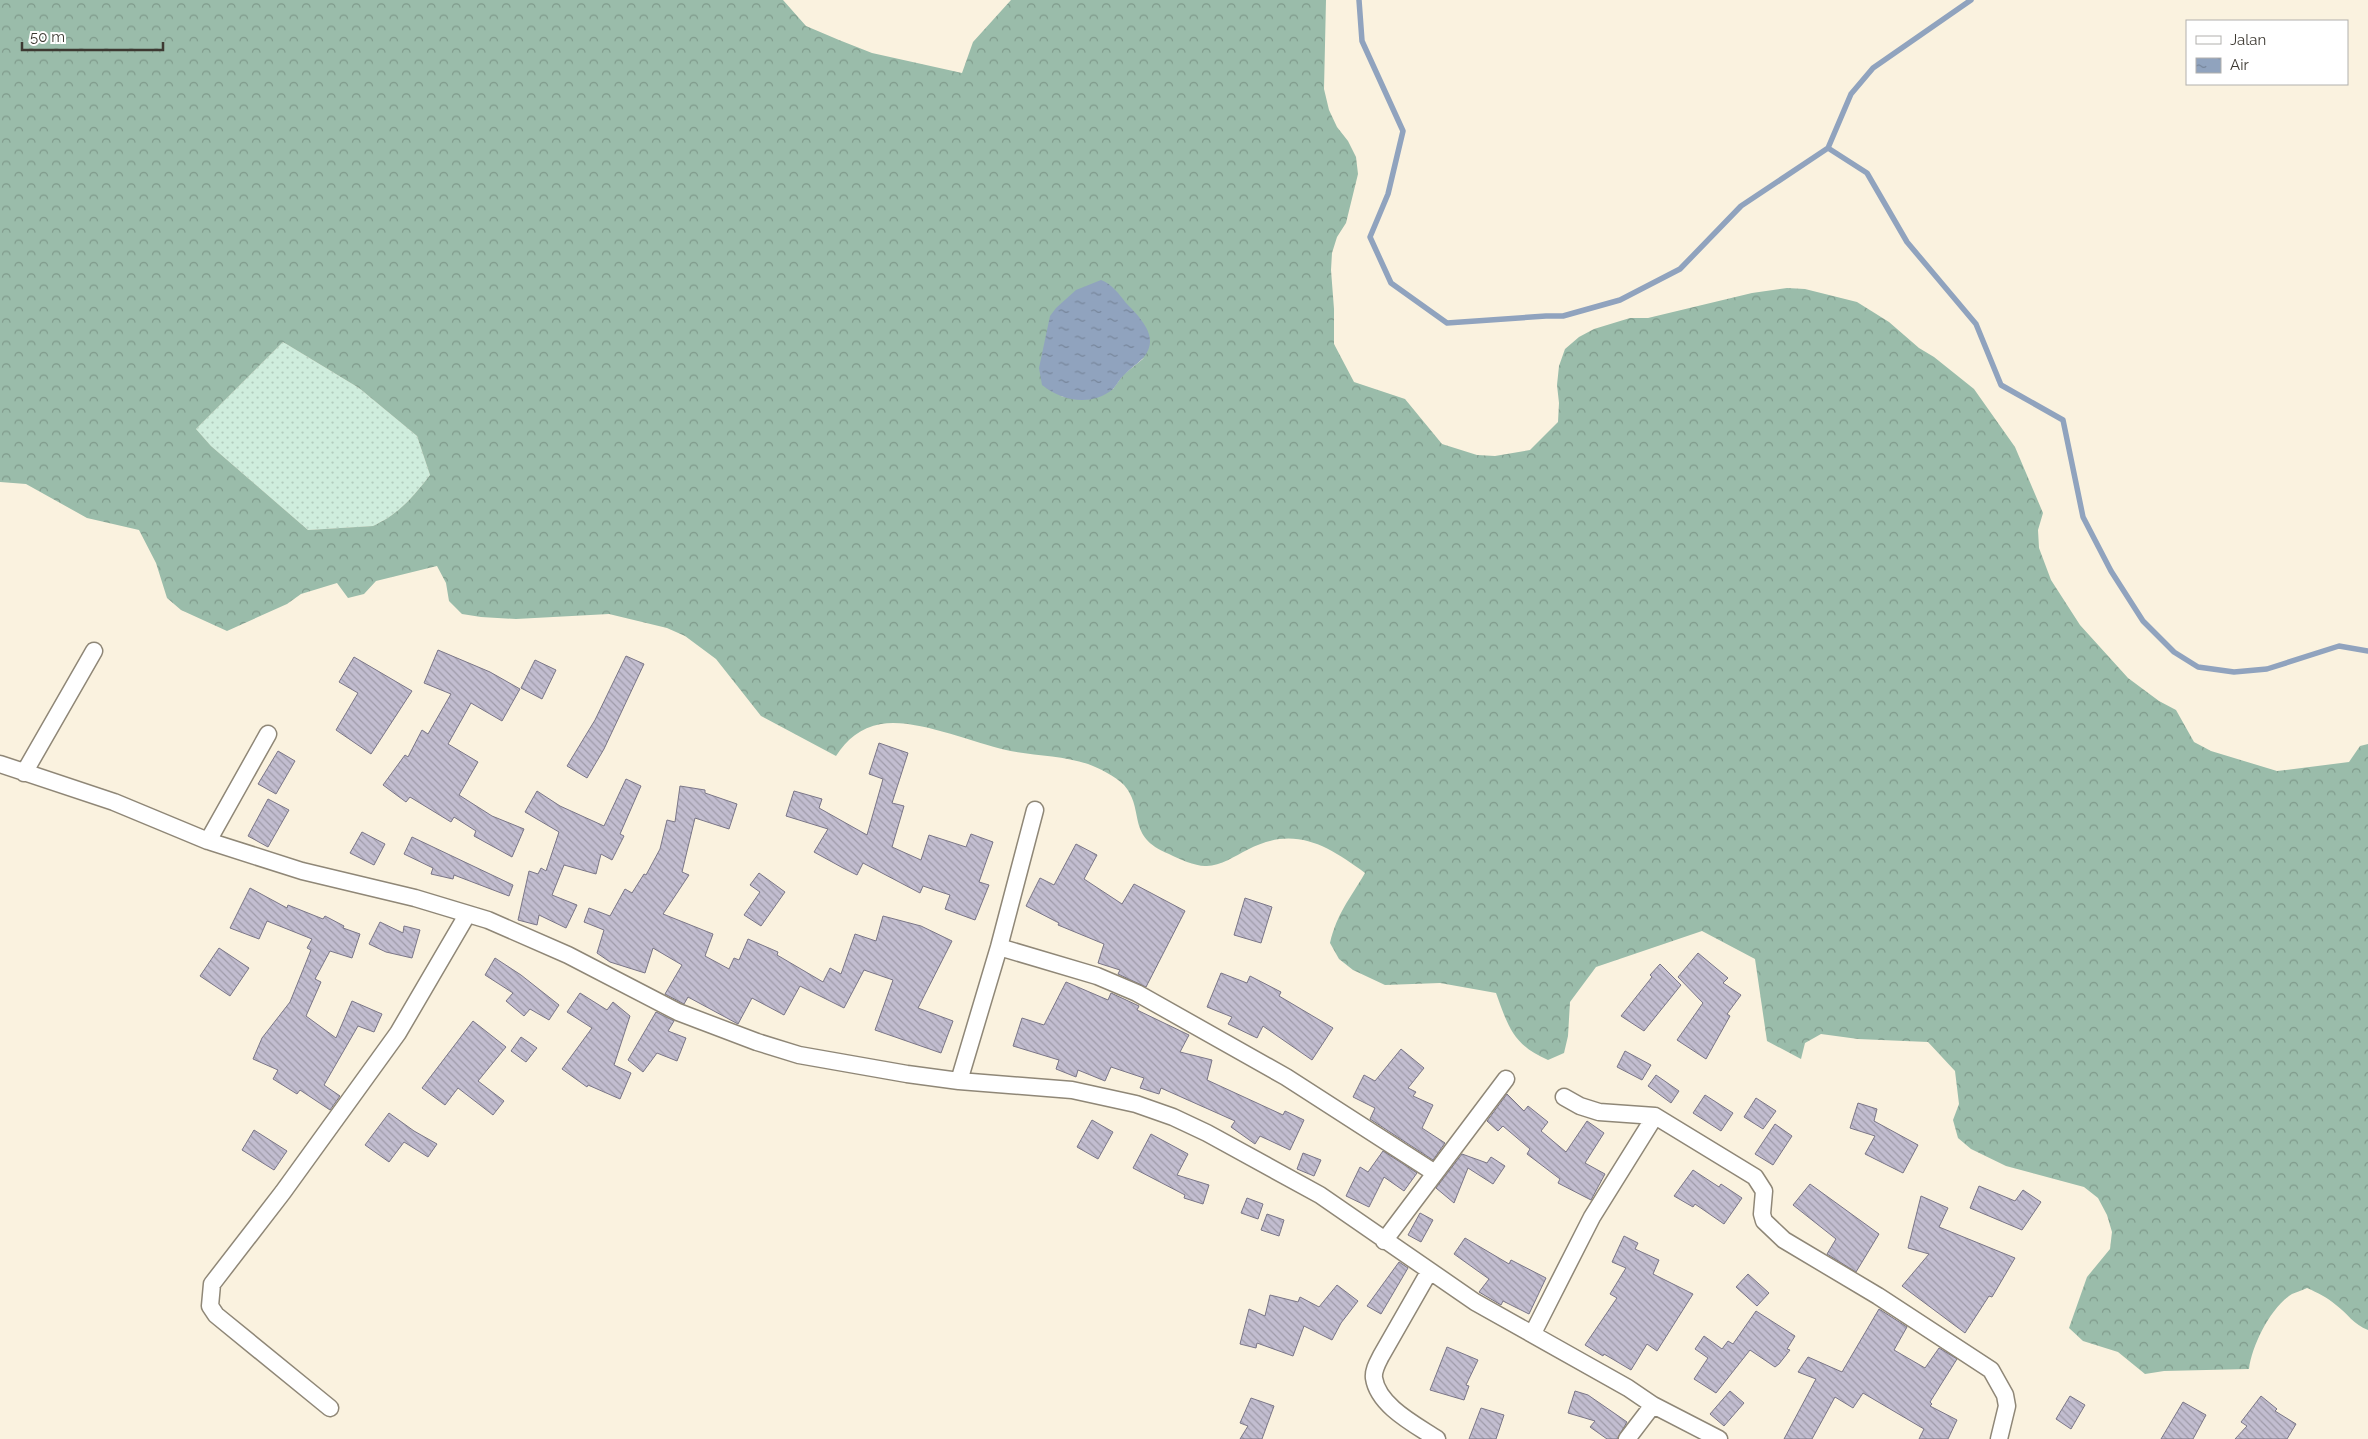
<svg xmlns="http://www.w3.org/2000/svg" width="2368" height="1439" font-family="Raleway,sans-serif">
<defs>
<pattern id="grass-dots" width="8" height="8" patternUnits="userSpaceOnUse" patternTransform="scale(1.25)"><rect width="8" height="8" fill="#cfeddd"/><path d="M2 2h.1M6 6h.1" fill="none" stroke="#b3ccbe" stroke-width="1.8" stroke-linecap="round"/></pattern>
<pattern id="forest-crowns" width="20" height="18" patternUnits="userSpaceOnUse" patternTransform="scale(1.25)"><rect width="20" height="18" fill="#9abcaa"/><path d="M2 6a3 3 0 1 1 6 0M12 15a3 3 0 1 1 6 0" fill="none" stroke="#7f9a8b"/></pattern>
<pattern id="water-ripples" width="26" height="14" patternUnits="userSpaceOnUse" patternTransform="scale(1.25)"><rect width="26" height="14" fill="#90a3be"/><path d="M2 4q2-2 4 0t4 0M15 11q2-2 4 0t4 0" fill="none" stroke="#77869b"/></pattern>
<pattern id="building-back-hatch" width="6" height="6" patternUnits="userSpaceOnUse" patternTransform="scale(1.25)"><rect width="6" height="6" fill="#c2bdd0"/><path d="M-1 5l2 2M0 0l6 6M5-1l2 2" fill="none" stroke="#9f9ba9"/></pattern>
</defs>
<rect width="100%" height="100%" fill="#faf2df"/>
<path fill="url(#grass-dots)" d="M283,342L359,388L417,436L430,475C412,498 400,513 373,526L308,530L211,446L196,429Z"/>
<path fill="url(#forest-crowns)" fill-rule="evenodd" d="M0,0H783L806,26L839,40L872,53L962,73L973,42L1011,0H1326L1324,89L1329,110L1337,127L1348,141L1356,157L1358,174L1346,223L1337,237L1332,253L1331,270L1334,309V344L1354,382L1405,399L1442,444L1477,455L1495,456L1530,450L1558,422L1559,403L1557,385L1559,366L1565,349L1579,337L1594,329L1630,318H1648L1752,293L1787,288L1805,289L1857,302L1889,322L1919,348L1934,357L1974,389L2015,447L2043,513L2038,530L2039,548L2051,580L2080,625L2128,678L2159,701L2176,710L2194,742L2211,751L2277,771L2349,762L2360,746L2368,744V1330C2354,1325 2347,1313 2336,1305C2327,1297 2318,1293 2307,1288C2303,1290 2297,1292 2292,1294C2271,1307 2252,1345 2249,1369L2164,1371L2145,1374L2118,1352L2083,1341L2069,1328L2087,1277L2110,1249L2112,1232L2107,1215L2098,1198L2084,1187L2006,1166L1971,1149L1958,1138L1953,1120L1959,1104L1955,1071L1928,1042L1858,1039L1821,1034L1805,1043L1801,1059L1767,1041L1755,959L1702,931L1596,967L1570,1002L1568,1036L1564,1053L1548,1060C1513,1045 1508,1026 1496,993L1440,983L1385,985L1353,970L1339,959L1330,943C1337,913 1350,899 1365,873C1327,845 1294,825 1247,850C1235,856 1219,867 1205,866C1195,866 1179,859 1169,854C1125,836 1146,811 1124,785C1115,776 1099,768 1088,764C1061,755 1033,756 1006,750C970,742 916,718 881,724C860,728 847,739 836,756L761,716L716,659L685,636L667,628L609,614L516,619L481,617L462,614L449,601L446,583L437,566L376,581L364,594L348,598L337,583L301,594L287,604L227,631L181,610L167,598L156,563L139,530L87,518L26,484L0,482ZM283,342L359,388L417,436L430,475C412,498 400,513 373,526L308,530L211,446L196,429ZM1144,358L1123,375L1113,389L1061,397Z"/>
<path fill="url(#water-ripples)" d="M1101,280C1112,284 1119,294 1126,303C1135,312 1151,328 1150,342C1149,358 1135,364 1125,374C1120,378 1117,385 1113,389C1091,407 1062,401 1042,385L1039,368L1050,316L1056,308L1076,290Z"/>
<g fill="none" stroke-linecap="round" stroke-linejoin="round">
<path stroke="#90a3be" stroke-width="5.5" d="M1359,0L1362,41L1403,131L1388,194L1370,237L1391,283L1447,323L1546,316H1563L1620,300L1680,269L1741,206L1828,148L1867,173L1907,242L1976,324L2001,385L2063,420L2083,517L2111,571L2143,621L2174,652L2198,667L2234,672L2267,669L2339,646L2368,651
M1828,148L1851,94L1873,68L1971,0"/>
</g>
<path fill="url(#building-back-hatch)" stroke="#7a7687" d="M438,650L490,672L520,689L502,721L471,703L448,744L478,762L459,795L492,816L524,829L512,857L474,836L476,831L454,817L451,822L410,797L406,802L383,785L405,755L408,757L422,730L428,734L451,694L424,683Z
M626,656L644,664L604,749L587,778L567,766L595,720Z
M354,657L412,691L371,754L336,730L358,693L339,682Z
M535,660L556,670L542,699L521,688Z
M879,743L908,753L892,803L904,806L892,847L921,860L929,835L966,847L971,834L993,842L979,882L989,885L975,920L945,909L950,895L923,886L920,893L863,863L857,875L843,868L814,852L828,829L786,816L794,791L822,799L819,808L867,835L883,779L869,774Z
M278,751L295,761L276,794L258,784Z
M626,779L641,786L620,834L624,836L612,860L601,854L596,874L564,865L552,895L577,905L566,928L539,915L537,925L518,920L529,871L538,874L541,868L546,871L559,832L525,812L537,791L560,806L604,826Z
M680,786L705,790V793L737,804L729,829L695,818L682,872L689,875L663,914L713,934L705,956L729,969L734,958L739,960L748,939L778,952L777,955L823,982L830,968L841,974L855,934L876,941L883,916L921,926L952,941L918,1008L953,1021L941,1053L875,1030L893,980L864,970L844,1008L800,986L784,1015L752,998L738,1024L688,997L684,1004L665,994L682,965L653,948L645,973L610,962L597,953L604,930L584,922L589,908L610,916L625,889L632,893L644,874L646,875L660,849L667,820L675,822Z
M268,799L289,810L268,847L248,836Z
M362,832L385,844L374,865L350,853Z
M412,837L513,885L509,896L454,875L453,879L431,874L433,868L404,854Z
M1076,844L1097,855L1084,879L1122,904L1134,884L1185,911L1146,987L1118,974L1120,970L1098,963L1104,944L1058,925L1059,923L1026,906L1040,878L1054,885Z
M759,873L785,892L761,926L744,915L760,892L750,885Z
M250,888L287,908L288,905L323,919L325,916L344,926L343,928L360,934L352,958L330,951L315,979L321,982L306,1016L336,1038L352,1001L382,1014L374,1032L358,1026L324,1085L340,1096L330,1110L300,1090L297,1094L273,1079L278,1070L253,1059L262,1038L290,1002L311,950L307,948L312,939L267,921L259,939L230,928Z
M1245,898L1272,907L1261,943L1234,935Z
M380,922L403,933L404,926L420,930L412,958L386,952L369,944Z
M219,948L249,968L230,996L200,976Z
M1698,953L1728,978L1723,983L1741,995L1727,1014L1730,1016L1706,1059L1677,1040L1703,1003L1678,977Z
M495,958L521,975L559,1005L549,1020L530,1009L524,1016L506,1001L513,993L485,975Z
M1660,964L1681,985L1644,1031L1621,1016L1652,977L1650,975Z
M1221,973L1247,983L1250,976L1281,992L1279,996L1333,1028L1312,1060L1263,1026L1257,1038L1228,1024L1232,1017L1207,1007Z
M1066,982L1108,1000L1111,993L1139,1006L1137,1010L1189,1035L1180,1052L1212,1060L1207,1080L1283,1115L1285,1111L1304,1120L1290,1150L1260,1136L1255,1144L1231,1127L1235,1121L1161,1088L1159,1094L1140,1088L1144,1078L1111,1067L1105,1081L1078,1070L1076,1077L1056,1069L1059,1060L1013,1046L1022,1018L1044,1025Z
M580,993L607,1010L613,1002L630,1016L614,1065L631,1073L620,1099L588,1085L587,1087L562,1069L592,1028L567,1012Z
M656,1012L674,1021L668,1031L686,1038L677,1061L657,1053L643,1072L628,1060Z
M473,1021L506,1047L478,1081L504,1101L493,1115L458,1088L445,1105L422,1088Z
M521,1037L537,1048L526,1062L511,1051Z
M1401,1049L1424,1068L1408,1088L1416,1092L1413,1096L1433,1105L1422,1128L1445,1143L1433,1160L1370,1119L1375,1108L1353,1097L1364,1075L1375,1081Z
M1625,1051L1651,1065L1642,1080L1617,1067Z
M1656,1075L1679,1091L1671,1103L1648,1086Z
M1507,1094L1524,1111L1528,1106L1548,1122L1541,1131L1566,1152L1587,1121L1604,1133L1585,1163L1605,1174L1591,1200L1558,1183L1560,1179L1527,1154L1530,1149L1503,1126L1498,1131L1487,1121Z
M1705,1095L1733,1113L1721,1131L1693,1113Z
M1756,1098L1776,1111L1763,1129L1744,1117Z
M1858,1103L1877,1109L1874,1121L1918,1145L1903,1173L1865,1154L1875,1136L1850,1128Z
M389,1113L414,1131L437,1144L428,1157L404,1142L389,1162L365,1145Z
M1092,1120L1113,1132L1098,1159L1077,1147Z
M1775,1124L1792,1136L1773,1165L1755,1154Z
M254,1130L287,1151L274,1170L242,1150Z
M1151,1134L1188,1154L1177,1175L1209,1185L1203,1204L1184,1198L1185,1195L1133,1168Z
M1383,1151L1417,1173L1404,1191L1384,1177L1369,1207L1346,1196L1360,1167L1368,1172Z
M1303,1153L1321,1160L1314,1176L1297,1169Z
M1462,1154L1487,1163L1491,1157L1505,1166L1493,1184L1468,1168L1454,1203L1436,1188Z
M1693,1170L1719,1187L1721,1184L1742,1198L1724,1224L1695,1204L1693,1207L1674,1196Z
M1810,1184L1879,1234L1856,1272L1827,1254L1836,1239L1793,1205Z
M1979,1186L2015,1201L2023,1190L2041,1202L2022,1230L1970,1208Z
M1921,1196L1948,1208L1939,1227L2015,1258L1992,1297L1989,1296L1965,1333L1902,1286L1929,1254L1908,1248Z
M1247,1198L1263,1204L1258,1219L1241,1213Z
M1420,1213L1433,1220L1421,1242L1408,1235Z
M1267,1214L1284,1220L1279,1236L1261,1230Z
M1624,1236L1638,1243L1635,1249L1659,1260L1653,1274L1693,1294L1657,1351L1647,1344L1631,1370L1604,1354L1603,1356L1585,1345L1617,1298L1610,1294L1626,1268L1612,1262Z
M1465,1238L1509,1264L1511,1260L1546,1278L1529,1314L1503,1301L1501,1305L1479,1292L1489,1279L1454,1254Z
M1399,1262L1408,1268L1381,1314L1367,1306Z
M1748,1274L1769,1293L1757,1306L1736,1287Z
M1337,1285L1358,1301L1341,1323L1332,1340L1304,1326L1293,1356L1257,1343L1256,1348L1240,1344L1249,1309L1265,1316L1270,1295L1298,1302L1300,1297L1319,1307Z
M1879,1309L1907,1327L1894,1350L1925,1368L1939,1348L1957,1359L1930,1402L1932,1404L1930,1406L1957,1420L1948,1439H1919L1924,1429L1863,1393L1853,1408L1835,1397L1812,1439H1784L1816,1379L1798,1372L1808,1357L1842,1372Z
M1756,1311L1795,1336L1787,1349L1790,1350L1779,1364L1775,1367L1750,1350L1716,1393L1694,1379L1708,1358L1695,1349L1704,1336L1722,1349L1728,1341L1733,1344Z
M1447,1347L1478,1360L1466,1385L1469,1386L1464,1400L1430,1390Z
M1575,1391L1588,1395L1627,1422L1617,1439H1607L1590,1427L1595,1421L1568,1413Z
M1730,1391L1744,1403L1724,1426L1710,1414Z
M2070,1396L2085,1405L2071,1429L2056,1419Z
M2261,1396L2277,1409L2275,1411L2296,1424L2287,1439H2235L2247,1426L2241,1422Z
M1251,1398L1274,1406L1262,1439H1240L1248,1426L1240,1423Z
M2183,1402L2206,1415L2193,1439H2161Z
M1481,1408L1504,1415L1496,1439H1469Z"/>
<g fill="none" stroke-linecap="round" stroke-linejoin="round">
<defs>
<path id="street" d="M0,764L114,802L208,841L302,871L415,898L488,920L568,955L678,1012L757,1042L799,1055L907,1074L959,1081L1072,1090L1136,1104L1173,1117L1207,1133L1320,1195L1475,1302L1628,1388L1653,1405L1719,1439
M24,773L94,651
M208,841L268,734
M999,947L1097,976L1137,993L1286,1077L1435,1173
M959,1081L999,947L1035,810
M1564,1097L1580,1106L1599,1112L1655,1116L1755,1177L1764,1191L1762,1214L1764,1221L1784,1240L1878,1296L1991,1370L2005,1395L2007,1406L1999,1439
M1384,1241L1506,1079
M1429,1272L1381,1356C1378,1362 1373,1370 1374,1378C1378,1406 1416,1425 1437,1439
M1533,1333L1592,1217L1655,1116
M330,1408L216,1315L210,1306L212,1284L283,1192L398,1033L467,915
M1627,1439L1653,1405"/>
</defs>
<use href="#street" stroke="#8f8777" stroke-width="19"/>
<use href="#street" stroke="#fff" stroke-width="16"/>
</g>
<rect x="2186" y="20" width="162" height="65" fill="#ffffff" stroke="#b1b0ad"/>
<rect x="2196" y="36" width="25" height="8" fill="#ffffff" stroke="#b1b0ad"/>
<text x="2230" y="45" font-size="15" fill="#3d3932">Jalan</text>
<rect x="2196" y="58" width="25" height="15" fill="url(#water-ripples)" stroke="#b1b0ad"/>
<text x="2230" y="70" font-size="15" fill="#3d3932">Air</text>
<path d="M22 42v8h141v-8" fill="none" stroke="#3d3932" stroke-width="2.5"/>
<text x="30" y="42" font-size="15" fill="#3d3932" stroke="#ffffff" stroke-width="4" paint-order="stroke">50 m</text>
</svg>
